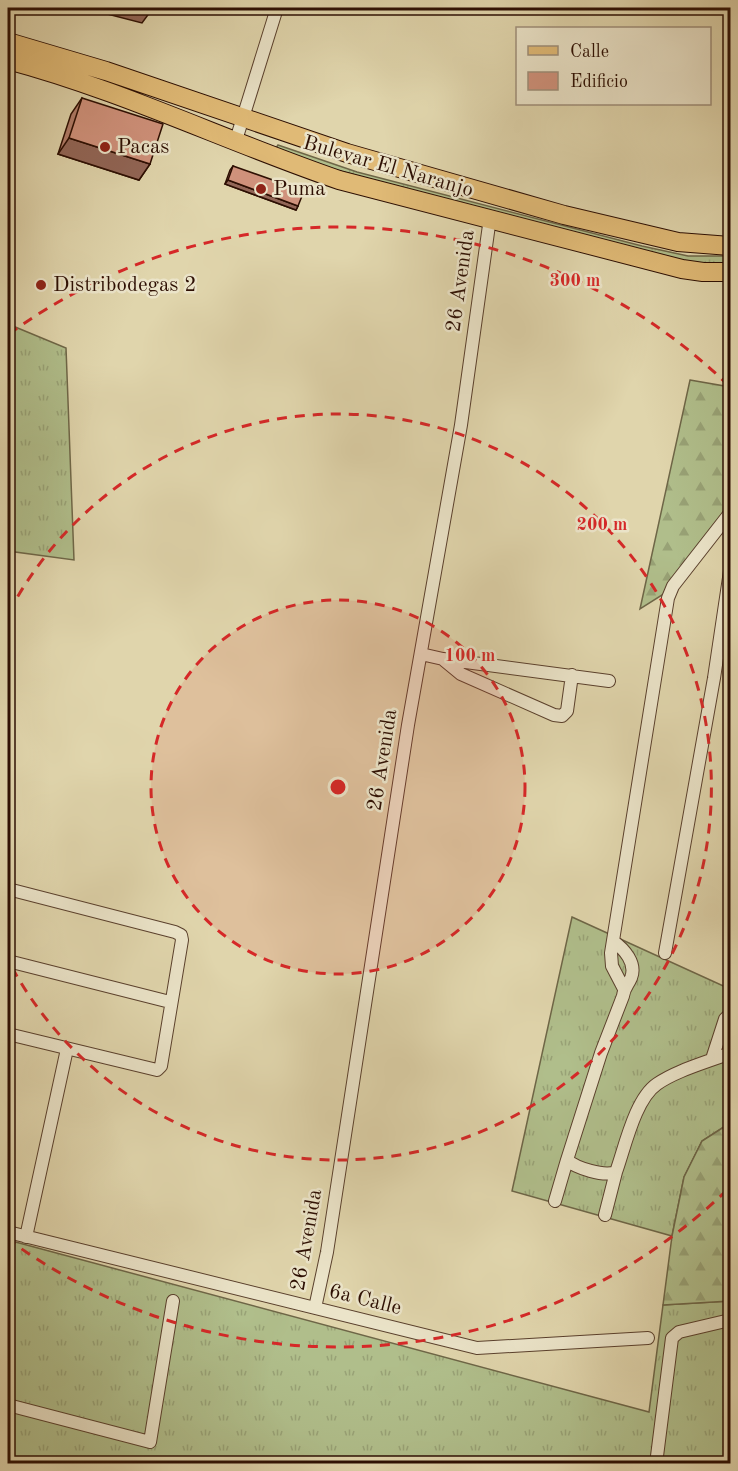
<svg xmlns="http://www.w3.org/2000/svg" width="738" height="1471" font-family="'Old Standard TT',serif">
<defs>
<pattern id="grass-tufts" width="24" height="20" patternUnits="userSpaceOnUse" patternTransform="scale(1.5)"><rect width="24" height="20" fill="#b0be8b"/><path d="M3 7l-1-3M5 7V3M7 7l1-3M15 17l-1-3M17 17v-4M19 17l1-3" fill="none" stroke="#98a276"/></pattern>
<pattern id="forest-firs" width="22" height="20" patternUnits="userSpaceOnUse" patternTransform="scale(1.5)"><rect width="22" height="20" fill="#b0be8b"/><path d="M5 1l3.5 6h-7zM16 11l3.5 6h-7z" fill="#98a276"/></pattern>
</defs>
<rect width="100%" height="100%" fill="#e0d5ac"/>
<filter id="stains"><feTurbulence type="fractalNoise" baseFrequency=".00333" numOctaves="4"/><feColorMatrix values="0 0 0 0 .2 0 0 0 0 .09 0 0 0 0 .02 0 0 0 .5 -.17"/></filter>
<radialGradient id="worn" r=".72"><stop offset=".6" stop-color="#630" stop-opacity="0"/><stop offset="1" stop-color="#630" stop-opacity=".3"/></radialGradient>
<path fill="url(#grass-tufts)" stroke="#6e6647" stroke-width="1.5" d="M278,145L357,172L642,246L688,256H730V264H706L681,261L358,177L284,154L276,148Z
M8,324L66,348L74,560L8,551Z
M572,917L730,989V1123L702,1141L684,1177L672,1236L512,1191Z
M8,1240L649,1412L663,1305L730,1301V1463H8Z"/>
<path fill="url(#forest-firs)" stroke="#6e6647" stroke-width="1.5" d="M690,380L730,387V507L670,590L640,609Z
M730,1123V1301L663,1305L672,1236L684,1177L702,1141Z"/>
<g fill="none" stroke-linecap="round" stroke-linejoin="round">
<defs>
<path id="street" d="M236,140L277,8
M421,654L443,659L609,681
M444,660L461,674L554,715L562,716L567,711L572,675
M8,889L175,932L181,935L182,940L161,1066L157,1070L8,1034
M613,941C624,949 637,963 631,978C628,985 624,988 623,996L601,1053L567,1160C576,1168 604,1177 616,1172C625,1147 635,1099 657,1084C677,1070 708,1062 730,1053
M665,953L714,678L730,571
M8,961L170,1002
M624,989L612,966L611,953L668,598L673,586L730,513
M712,1059L725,1019L730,1014
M555,1201L567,1160
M605,1215L616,1172
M8,1232L477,1348L648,1338
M26,1237L67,1049
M315,1308L327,1252L408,725L461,425L490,218
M8,1405L150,1442L173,1301
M656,1464L672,1338L679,1332L730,1320"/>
<path id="primary" d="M8,42L106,71L347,153L564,215L678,242L730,246
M8,60C121,90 228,142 339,180L682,269L703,272H730"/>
</defs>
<use href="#street" stroke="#5a402d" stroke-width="14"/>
<use href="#primary" stroke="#2d0f03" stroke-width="20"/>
<use href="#street" stroke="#ebe4c9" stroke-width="12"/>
<use href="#primary" stroke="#e0ba76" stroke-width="18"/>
</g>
<path fill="#b37e6b" stroke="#2d0f03" stroke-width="1.5" d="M82,98L150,164L139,180L58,154L71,114Z
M233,166L298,206L296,210L225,184L230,170Z"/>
<path fill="#926657" stroke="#2d0f03" stroke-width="1.5" d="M34,8H46L44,10Z
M84,8H153L142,23Z
M69,138L150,164L139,180L58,154Z
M228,180L298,206L296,210L225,184Z"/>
<path fill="#d0927c" stroke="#2d0f03" stroke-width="1.5" d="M82,98L163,124L150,164L69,138Z
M233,166L304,191L298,206L228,180Z"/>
<circle cx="338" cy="787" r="187" fill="#d62828" fill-opacity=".12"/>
<g fill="none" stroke="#d62828" stroke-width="3" stroke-dasharray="10 8">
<circle cx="338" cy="787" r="187"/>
<path d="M9 612A373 373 0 1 1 9 962"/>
<path d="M727 1190A560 560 0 0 1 9 1240M9 334A560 560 0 0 1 727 384"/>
</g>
<g fill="#8f2418" stroke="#ebe4c9" stroke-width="2">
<circle cx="105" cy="147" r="6"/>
<circle cx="261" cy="189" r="6"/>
<circle cx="41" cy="285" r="6"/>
</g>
<g text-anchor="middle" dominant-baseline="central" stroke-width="5" stroke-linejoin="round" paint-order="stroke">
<g font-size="21" fill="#2d0f03" stroke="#ebe4c9" text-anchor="start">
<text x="117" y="147">Pacas</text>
<text x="273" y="189">Puma</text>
<text x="53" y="285">Distribodegas 2</text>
</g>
<g font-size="21" fill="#2d0f03" stroke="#ebe4c9">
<text transform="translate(388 167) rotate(16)">Bulevar El Naranjo</text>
<text transform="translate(461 281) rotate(-82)">26 Avenida</text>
<text transform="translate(383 760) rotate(-81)">26 Avenida</text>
<text transform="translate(307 1240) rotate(-80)">26 Avenida</text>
<text transform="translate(365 1300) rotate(14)">6a Calle</text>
</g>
</g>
<circle cx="338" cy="787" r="9" fill="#d62828" stroke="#ebe4c9" stroke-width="3"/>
<g font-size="18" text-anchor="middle" font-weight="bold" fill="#d62828" stroke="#ebe4c9" stroke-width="5" stroke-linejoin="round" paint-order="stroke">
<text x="575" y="286">300 m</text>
<text x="602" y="530">200 m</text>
<text x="470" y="661">100 m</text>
</g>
<rect width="738" height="1471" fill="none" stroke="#e0d5ac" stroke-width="30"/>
<rect x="9" y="9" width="720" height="1453" fill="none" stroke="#2d0f03" stroke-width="3"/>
<rect x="15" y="15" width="708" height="1441" fill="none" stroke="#2d0f03" stroke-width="1.5"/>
<rect x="516" y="27" width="195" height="78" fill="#ebe4c9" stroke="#9f8f7a" stroke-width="1.5"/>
<rect x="528" y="46" width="30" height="9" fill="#e0ba76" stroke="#9f8f7a" stroke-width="1.5"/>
<text x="570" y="57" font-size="18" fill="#2d0f03">Calle</text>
<rect x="528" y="72" width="30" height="18" fill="#d0927c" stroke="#9f8f7a" stroke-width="1.5"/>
<text x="570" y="87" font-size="18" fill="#2d0f03">Edificio</text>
<rect width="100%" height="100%" filter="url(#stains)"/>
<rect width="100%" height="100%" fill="url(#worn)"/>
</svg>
